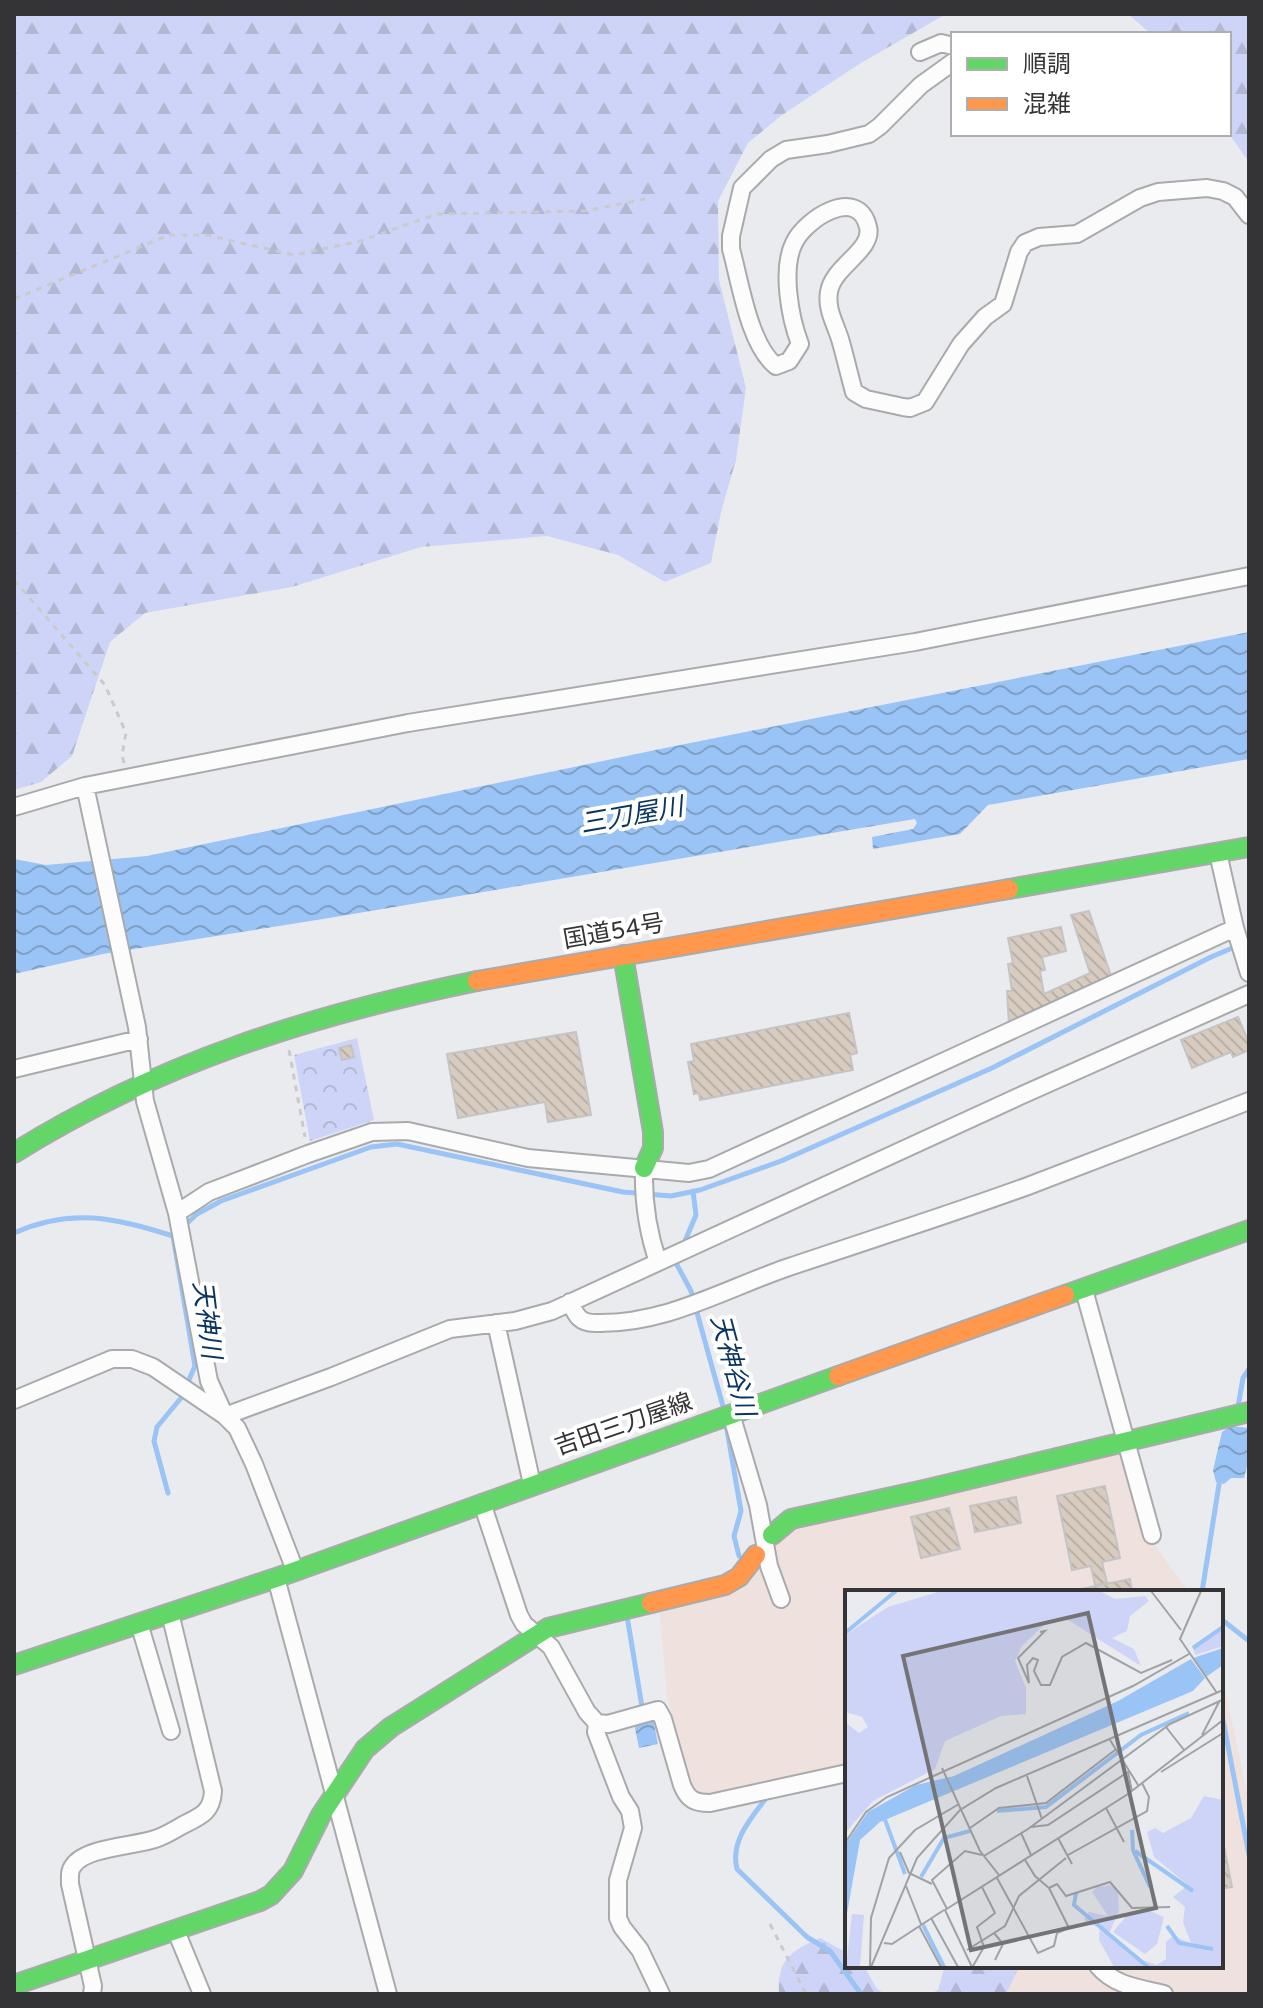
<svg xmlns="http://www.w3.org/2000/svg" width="1263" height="2008" font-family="Overpass,'Noto Sans JP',sans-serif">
<defs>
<pattern id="forest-firs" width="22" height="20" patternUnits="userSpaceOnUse" patternTransform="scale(2)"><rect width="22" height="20" fill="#ced4f7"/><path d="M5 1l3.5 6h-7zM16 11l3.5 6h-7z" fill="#b2b7d4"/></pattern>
<pattern id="park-crowns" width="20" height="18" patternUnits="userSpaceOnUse" patternTransform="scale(2)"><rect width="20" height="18" fill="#ced4f7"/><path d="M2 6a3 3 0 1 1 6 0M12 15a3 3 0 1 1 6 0" fill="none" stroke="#b2b7d4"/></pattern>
<pattern id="water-waves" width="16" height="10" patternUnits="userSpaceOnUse" patternTransform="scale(2)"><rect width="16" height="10" fill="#9ac4f5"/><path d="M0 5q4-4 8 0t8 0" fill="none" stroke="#7ea0c7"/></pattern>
<pattern id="building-back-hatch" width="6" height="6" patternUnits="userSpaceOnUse" patternTransform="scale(2)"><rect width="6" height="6" fill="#d8ccc0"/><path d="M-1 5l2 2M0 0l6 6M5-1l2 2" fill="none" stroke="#bab0a6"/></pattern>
</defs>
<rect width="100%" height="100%" fill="#eaebef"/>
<path fill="#efe2de" d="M1122,1449L1143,1529L1189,1592H847V1765L709,1796L691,1790L667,1695L659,1607L742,1590L787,1529Z
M1221,1670L1249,1802V1994H965L981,1966H1221Z"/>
<path fill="url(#forest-firs)" d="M14,14H946L861,63L782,115L748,143L718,201L719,280L746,388L736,460L721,512L711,563L665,582L618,555L547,536L421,547L292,587L145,613L110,642L72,756L41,782L14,790Z
M1128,14H1249V162L1229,134V34H1151Z
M820,1938L847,1953V1966H864L877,1989L885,1994H779C777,1959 791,1951 820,1938Z
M945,1966H1018L1019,1967L1006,1994H930L938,1990Z"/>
<path fill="url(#park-crowns)" d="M357,1038L374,1120L310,1141L294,1055Z"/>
<path fill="url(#water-waves)" d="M1249,632V759L988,805L960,834L873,849L872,837L913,829L917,823L915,819L329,918L103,954L14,974V859L46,865L147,856L665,748Z
M1230,1426L1249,1428V1459L1244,1478H1231L1224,1484L1216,1482L1213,1470L1222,1432Z
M652,1714L658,1744L639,1748L633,1718Z"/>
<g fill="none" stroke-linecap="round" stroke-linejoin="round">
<path stroke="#9ac4f5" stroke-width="5" d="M184,1226L197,1214L221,1201L371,1147L397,1144L623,1192L671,1196L700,1190L781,1161L992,1068L1211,957L1249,941
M14,1233C71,1207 115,1218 173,1236
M682,1248L696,1215L693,1191
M678,1257L676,1263L691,1291L724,1410
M1238,1407L1243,1378L1249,1369
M726,1424L741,1511L734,1536L739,1556
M168,1493L154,1441L157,1427L181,1398L195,1366L173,1236
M1202,1592L1220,1478
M627,1616L643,1713
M1221,1619L1249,1641
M1221,1710L1249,1855
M767,1797C751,1818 730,1841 737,1869L807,1937L830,1951L861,1994"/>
</g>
<path fill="url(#building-back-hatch)" stroke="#c5c4c5" stroke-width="2" d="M1089,911L1112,979L1009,1025L1007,991H1012L1008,964L1013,963L1008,938L1061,927L1066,951L1042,957L1045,970L1040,971L1044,994L1090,973L1071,915Z
M849,1013L857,1053L850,1055L853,1070L700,1100L699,1093L694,1094L688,1062L694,1061L691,1044Z
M1238,1017L1249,1043V1050L1233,1057L1231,1052L1192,1068L1181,1040Z
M576,1032L591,1115L548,1122L545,1102L458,1118L447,1054Z
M351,1045L354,1057L342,1060L339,1048Z
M1105,1486L1120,1558L1102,1562L1107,1583L1095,1585L1091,1566L1072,1570L1057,1496Z
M1016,1497L1021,1523L975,1532L970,1506Z
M949,1508L960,1549L921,1558L911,1517Z
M1130,1579L1132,1592H1067Z
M1221,1831L1232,1887L1221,1889Z"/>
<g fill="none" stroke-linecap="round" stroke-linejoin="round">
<defs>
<path id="street" d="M920,52L941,43L953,46
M953,62L921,85L880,126L869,134L828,144L786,150L771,159L742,188L731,236V249C740,281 749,345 776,366L789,361L800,344C790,318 781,269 794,243C805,219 858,185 868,227C874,250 833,266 829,292C826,309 835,323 840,339C845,356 849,374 854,392L866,399L903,407L910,408L925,402L961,344L985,317L1003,304L1019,252L1025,243L1039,237L1077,234L1140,198L1158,192L1207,188L1223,191L1235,197L1249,215
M85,786L137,1027L145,1101L177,1213L209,1381L225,1416
M14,807L85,786L408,723L915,642L1249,576
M1218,853L1235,928L1249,973
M14,1069L139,1039
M644,1168C643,1202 647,1230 658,1262
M177,1213L209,1192L308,1154L372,1132L408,1131L528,1158L689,1173L709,1169L1235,928
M1084,1290L1152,1535
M570,1302C576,1315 579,1323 595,1323C664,1325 723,1290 786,1268C866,1241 948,1215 1028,1186C1102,1158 1175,1129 1249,1101
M496,1323L532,1484
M14,1400L112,1359H132L153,1367L225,1416L237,1428L254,1464L295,1570
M731,1414L758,1505L769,1566L781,1599
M225,1416L331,1377L450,1329L515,1321L552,1311L1020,1096L1249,994
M482,1503L519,1615L524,1624L551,1647L587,1712L597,1723L608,1724L658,1710L663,1719L682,1785C688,1800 695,1803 710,1803L847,1773
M276,1578L388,1994
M139,1623L171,1731
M597,1723L596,1732L621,1797L630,1811L633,1828L618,1880V1918L622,1927L640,1950L661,1994
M176,1931L202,1994
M1098,1966C1115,1986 1139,1988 1164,1994
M92,1994L93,1986L70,1884C70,1877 69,1871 73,1866C85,1847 135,1846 155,1839C165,1836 174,1830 183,1825C201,1816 212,1812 213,1791L170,1613"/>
<path id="fast" d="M1009,889L1249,847
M623,955L653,1132V1148L644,1168
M14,1153C158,1063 311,1015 477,981
M1065,1295L1249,1230
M772,1535L791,1519L924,1490L1249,1412
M14,1665L276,1578L838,1376
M14,1985L260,1901L271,1895L293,1871L321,1815L365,1749L391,1727L548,1628L651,1603"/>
<path id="slow" d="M477,981L1009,889
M838,1376L1065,1295
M651,1603L725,1585L739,1577L756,1555"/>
</defs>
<use href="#street" stroke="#a9aaac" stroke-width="20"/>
<use href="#fast" stroke="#a9aaac" stroke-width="22"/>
<use href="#slow" stroke="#a9aaac" stroke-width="22"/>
<path stroke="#cacacc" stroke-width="3" stroke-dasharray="6 6" stroke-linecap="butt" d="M14,299L169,235H207L294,255L360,241L437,214L585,211L645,199
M14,580L105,685L126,733L122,755L124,763
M289,1050L305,1137
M770,1924L806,1994"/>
<use href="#street" stroke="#fcfcfd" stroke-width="16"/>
<use href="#fast" stroke="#63d668" stroke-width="18"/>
<use href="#slow" stroke="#ff974d" stroke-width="18"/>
</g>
<g text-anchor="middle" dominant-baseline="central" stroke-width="8" stroke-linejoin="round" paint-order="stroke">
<g font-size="24" fill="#343437" stroke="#fff">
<text transform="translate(614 933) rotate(-10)">国道54号</text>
<text transform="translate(624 1426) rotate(-19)">吉田三刀屋線</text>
</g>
<g font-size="26" font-style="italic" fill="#09345f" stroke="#fff">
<text transform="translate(632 817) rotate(-10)">三刀屋川</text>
<text transform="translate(205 1320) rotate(83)">天神川</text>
<text transform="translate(731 1366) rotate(75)">天神谷川</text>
</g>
</g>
<g transform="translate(845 1590)">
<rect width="378" height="378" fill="#eaebef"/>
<path d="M378,37V56L350,65L348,58Z" fill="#ced4f7"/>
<path d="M96,1H255L270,9L300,6L304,11L285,26L282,41L267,48L289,59L296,76L220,28L200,34L177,56L170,71L181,98V124L156,126L100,151L90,179L28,211L0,243V132L14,143L23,137L17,127L0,122V45L43,17ZM359,206L378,210V377H269L254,350L255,336L242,335L239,329L244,322L263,326L247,302L252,297L266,295L273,303L274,320L264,344L294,369L312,375L321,369V352L328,346L346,353L338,332L340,317L328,307L343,295L309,267L302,242L310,238L318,243L346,228Z" fill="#ced4f7"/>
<path d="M303,320L319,327L312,354L300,364L268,342L284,323ZM7,324L19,325L15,377H1Z" fill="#ced4f7"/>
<path d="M378,58V75L361,87L348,68ZM346,69L360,88L348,101L35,232L15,250L0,335V255L23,222L71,195L109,186L273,111Z" fill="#9ac4f5"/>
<path fill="none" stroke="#9ac4f5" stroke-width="4" d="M0,43L51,1M348,58L378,37M152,221L201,217L296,145L344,123M39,227L60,284M287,240L288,260L305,297M290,261L348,301M76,287L99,248L125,241M231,303L229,315L303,377M78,335L99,377M322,336L334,353L368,359"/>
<path fill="none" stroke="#a1a2a5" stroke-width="2" d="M306,1L336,40M356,1L335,49L372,103M195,42L200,41L173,68L184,93L182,75L188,68L193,70L189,81L196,95H205L217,67L241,53L296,83L327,70M321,137L339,160M357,145L374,112M265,150L293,195M97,178L135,261L154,285M316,182L378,143M182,186L197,229M261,218L279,252M186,237L203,235L283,182L287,201M125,238L154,218L201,213L270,160M176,243L186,265M213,248L227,274M0,253L21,222L42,207L288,96L344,64M55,262L64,283L87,294M223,265L302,221L304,207L297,193M139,266L183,239L325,134L377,110M180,270L190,286L204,298L212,294L221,306L265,292L287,318L325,317M152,288L193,363L209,356L212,343L224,338L204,298M61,296L76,334M102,319L87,290L120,261L137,265M86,328L113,377M74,336L96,377M149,343L158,354L150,370M39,353L47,354L99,320M122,360L160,336L174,306L221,268M128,376L139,357L132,337L150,323L137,297M25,377L26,328L44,268L70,240L114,214M26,377L72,268L115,220L151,198L378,100M127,377L100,320L283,204L378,130"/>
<path fill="#747477" fill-opacity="0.15" stroke="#747477" stroke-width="4" d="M243,23L311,318L126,360L58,66Z"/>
<rect width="378" height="378" fill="none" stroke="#343437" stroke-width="4"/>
</g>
<rect width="1263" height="2008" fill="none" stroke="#343437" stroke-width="32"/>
<rect x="951" y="32" width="280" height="104" fill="#ffffff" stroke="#aeaeaf" stroke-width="2"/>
<rect x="967" y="58" width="40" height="12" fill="#63d668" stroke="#aeaeaf" stroke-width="2"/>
<text x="1023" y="72" font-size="24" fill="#343437">順調</text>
<rect x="967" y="98" width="40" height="12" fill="#ff974d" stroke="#aeaeaf" stroke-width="2"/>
<text x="1023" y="112" font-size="24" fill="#343437">混雑</text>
</svg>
